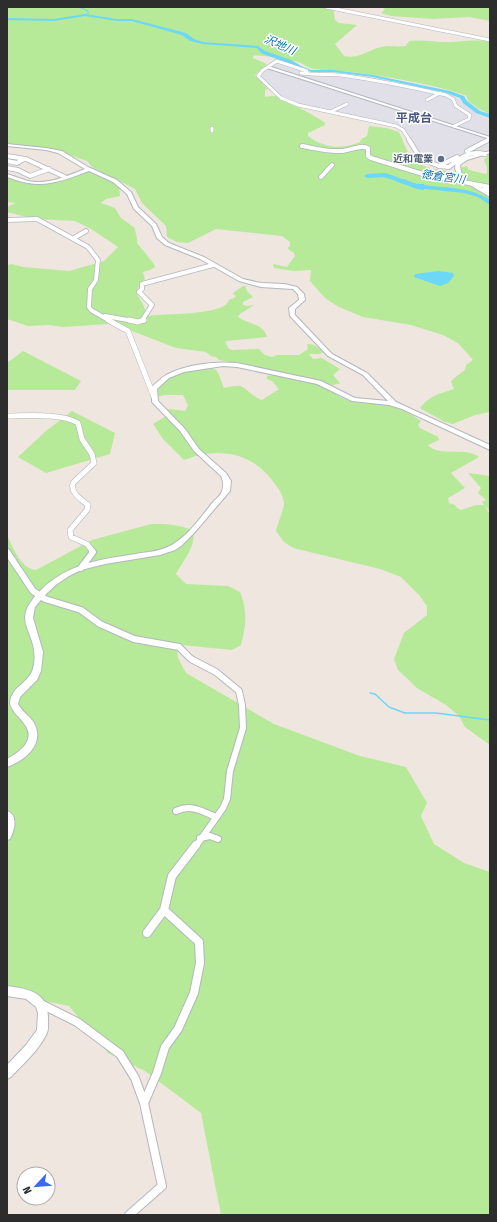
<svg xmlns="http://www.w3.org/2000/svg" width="497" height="1222" font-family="'Fira Sans Condensed','Noto Sans JP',sans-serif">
<rect width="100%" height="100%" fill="#efe7df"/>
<path fill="#e1dfe7" d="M276,60L308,72L323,74L334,73L388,79L452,94L475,112L490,117V149L468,157L455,163L454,167L451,169H444L423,162L418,159L402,132L397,127L375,121L297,106L275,94L256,75L263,68Z"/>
<path fill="#b6e998" d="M7,7H333L335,20L339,23L357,25L335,44L344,56C361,60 371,47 387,46C393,46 399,47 406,46L409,41C424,39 438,43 453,42C468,41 474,39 490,42V114L479,109L468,101L467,97L465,95C428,83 389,77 351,72C339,70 326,71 314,69C308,68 304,64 298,62C292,60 258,54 253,56V58L267,64L255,75L268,89L265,90V97C269,96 272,96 275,96C281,97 321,119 325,123V125L308,133V136C323,148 342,150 360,142L361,139L367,136L369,126L386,128L399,132C403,140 406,151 412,158C421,169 442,170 456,172L458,174H462L461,168L467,166L469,170L485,174L487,173V167L484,160L490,153V412L475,415L453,424L445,422L420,408C432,394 437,395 454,389L451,382L453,379L465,370L466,365L473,360L458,343L443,335L411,325L363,317L339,307L326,299L310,281L311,270L294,271L274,268L273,264L287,267L295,256L294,253L287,248L290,246V242L282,236L216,229L188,243L177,242L167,237L166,226L142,203L135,189L92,167L87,161L58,151L7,144Z
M380,7H490V21L469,17L433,19L391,16L381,13L385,9Z
M89,172L119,185L120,196L106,199L101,203L115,208L121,218L135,228C135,234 138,237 137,243L154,264L155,267L150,270L143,272L145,279L140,284L136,292C139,300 146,305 145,314L148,316C165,313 225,316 229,300L236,297L233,293L243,286H245L247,291L253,297L243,302V305L247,306L254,305L240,314L238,317C248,324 264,324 267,337L227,341L225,342L229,349L232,350L259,349L265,355L272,357L277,355H299L308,349L307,344C315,344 318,347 323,352L320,354H309L313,359L322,358L340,369L333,375L340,383L339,384L332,385L311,378L219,360L216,357L211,356L206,352L176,348L119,326L108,324L63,327L48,325L28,326L7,319V265L12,264L23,267L69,271L104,261L118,247L91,229L75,221L35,219L7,212V207L16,203L7,202V177L27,182H40Z
M23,351L81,381L75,390H7V363Z
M199,367C221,368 216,369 224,388C229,387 236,385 240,386C245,387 253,397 262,400L279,389L272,381L267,379V376C281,373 311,381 324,387C334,392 339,398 351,401C361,404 371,403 381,404C395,405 409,413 421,421L418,425L420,428L438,437L439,440L428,445C440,458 465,446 479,457L451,473L465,488L448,498L449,503L455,505L457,508L461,510L476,505H484L482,502L486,500L485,499L478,493L481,488L468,473L490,476V511L484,505L490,514V745L465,727L459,716L446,705L417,688L398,670L394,659L404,633L427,615V606L419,595L401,577L380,569L293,548L284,542L276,531C278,522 283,512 284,504C284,497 279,489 275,484C253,452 218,446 184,460L163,439L153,424L170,414L167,410L169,409L185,411L188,405L183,395H165L156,397V391C164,376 183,372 199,367Z
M72,411L115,433L110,454L46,473L18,457L46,431Z
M151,524C166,524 180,524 193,531C197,545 182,562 176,574L186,584L228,586L240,592C248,612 246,625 241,645L232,650L182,645L177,649L178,658L186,673L274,724L360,756L406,767L427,803L421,816L434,844L464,863L490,872V1215H221L201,1113L145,1071L108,1053L69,1006L7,993V535C14,549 20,568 36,570L92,540Z"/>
<path fill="#6cd7f7" d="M404,179L415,184H424V190L417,189L396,181Z
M438,271L453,273L454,276L448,283L440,286L414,277L415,274Z"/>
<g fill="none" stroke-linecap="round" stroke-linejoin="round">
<path stroke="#6cd7f7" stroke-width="1" d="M79,7L88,11V15"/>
<path stroke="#6cd7f7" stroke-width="1.5" d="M370,693L375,694L389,707L405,713H436L490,720"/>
<path fill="#6cd7f7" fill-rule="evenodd" d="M85,14L117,19H132L186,33L194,39L203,42L258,46L265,51L291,60L303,67L311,70H333L373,75L450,91L464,96L467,101L480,111L490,114V118L476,113L463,103L460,98L447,93L373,77L333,72H311L261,53L257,48L203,44L190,41L182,35L132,21H117L85,16L54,21L7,20V18L54,19Z
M385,173C396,176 407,182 418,184C443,189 468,185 490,200V205L478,197L464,193L416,188L384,177L367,178L364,176L367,174Z"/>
<defs>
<path id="minor-far4" d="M326,7L490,40
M307,71L277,61L263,70L258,76L281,98L298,105L396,126L403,130L410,141
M301,73C314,75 327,74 341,75C376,80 411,87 446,95L453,99L456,106L470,115L469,119L454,126
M427,100L440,93
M330,112L347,104
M212,128V131
M486,141L490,139"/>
<path id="minor-far3" d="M409,140L421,159L439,166L449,167C460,158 469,150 485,154
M302,146C315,148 327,152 340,151C350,151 359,144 368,148V156L371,158L426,175L490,187
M467,151L488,140
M7,156L26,159L65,177
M7,161L17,163L24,159
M439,166L457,157
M7,168L18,170L30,176L49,169
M321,177L332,165
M488,188H484L490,192
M7,220L37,219L88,247L98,260L96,280L90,289L89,307L91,310L110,321
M74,238L86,231
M105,316L134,321
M142,321H144L143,319L152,305L139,292L142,289V284L213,265"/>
<path id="minor-far2" d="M108,320L128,331L154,397
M129,320L138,322L144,320
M7,416C26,416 62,413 78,423L82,439L92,454L94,463L73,483C70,493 81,499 88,505L87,510L70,530L71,537L87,544L93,552"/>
<path id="minor-far1" d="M7,552L33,591L45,599L81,610L100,624L134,639L179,647L191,659L216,672L239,691L242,705L243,728L230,771L227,799L223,808L196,846
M81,568L93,552L92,551
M176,811C191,804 202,811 216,817
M200,838L210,836L218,839"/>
<path id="minor" d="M147,933L164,910
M41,1004L77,1022L120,1054L135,1078L144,1103L162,1186L129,1215
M144,1103L157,1073L165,1047L178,1029L194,993L200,963L199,942L164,910L172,876L196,845"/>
<path id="tertiary" d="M268,66L490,137V139L267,68Z
M7,144L46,148L62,151L88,167L117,180L131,192L138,207L156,224L162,237L169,243L204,257L243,279L261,283L284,284L297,287L304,294L305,300L295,309V315L332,354L367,373L396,402L490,445V450L488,449L402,409L389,405L352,401L317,384L237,367L223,366L184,372L169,378L157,389L158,401L185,429L199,449L226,473L231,481L230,491L195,532L181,546L175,550L160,555L105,564L81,570L69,576L57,584L46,594L35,607L33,618L43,652L41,671L37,680L20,697L18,704C22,712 30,716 34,723C45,744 26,760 7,767V759C20,752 36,740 25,725C20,717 13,713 10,704C11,684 31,685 34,664C39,630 7,623 41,590C67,564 101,559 136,554C145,552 156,552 165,548C185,541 200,518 213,502C216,499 221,495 222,491C224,486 223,480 221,476L194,451L180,431L152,402V387C156,383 161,378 166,375C187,364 214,361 237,363L321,381L355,398L388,401L363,375L328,356L290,316L289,308L299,300L298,294L293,289L261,287L239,281L200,259L165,245L157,238L152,226L134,209L127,194L113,182L89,171C70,178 49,187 28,183C21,182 14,179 7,177V174C14,176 21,179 28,181C48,185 67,176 85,169L58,153L46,150L7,146Z
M490,151V153L467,160L460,165L461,172L467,179V180H463C458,175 453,170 456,163L463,158Z
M470,183H474L490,193V197L470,185Z
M7,811C19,815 14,831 10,839L7,840Z
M7,986C29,989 49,992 48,1020C48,1024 49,1030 46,1035C38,1051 23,1064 11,1077L7,1079V1065L26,1045L37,1030L38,1013L36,1007L26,999L7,996Z"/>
</defs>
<use href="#minor-far4" stroke="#b3b6c1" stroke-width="4"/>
<use href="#minor-far3" stroke="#b3b6c1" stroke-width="5.5"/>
<use href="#minor-far2" stroke="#b3b6c1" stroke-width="6"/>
<use href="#minor-far1" stroke="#b3b6c1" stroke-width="8"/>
<use href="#minor" stroke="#b3b6c1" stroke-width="10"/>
<use href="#tertiary" stroke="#b3b6c1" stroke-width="2"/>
<use href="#minor-far4" stroke="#fff" stroke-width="3"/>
<use href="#minor-far3" stroke="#fff" stroke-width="4"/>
<use href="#minor-far2" stroke="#fff" stroke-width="5"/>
<use href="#minor-far1" stroke="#fff" stroke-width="6"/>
<use href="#minor" stroke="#fff" stroke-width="8"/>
<use href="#tertiary" fill="#fff" fill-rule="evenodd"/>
</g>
<circle fill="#5c6f8a" stroke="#fff" stroke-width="1.5" cx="441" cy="159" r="4"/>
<g text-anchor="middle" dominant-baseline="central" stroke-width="3" stroke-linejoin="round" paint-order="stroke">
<g font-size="10" font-weight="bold" fill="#4e5e75" stroke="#fff" text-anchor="end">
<text x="433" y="159">近和電業</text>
</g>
<g font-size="11" font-style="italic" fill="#0476a9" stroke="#fff">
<text transform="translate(280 45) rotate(24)">沢地川</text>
<text transform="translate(443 177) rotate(8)">徳倉宮川</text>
</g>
<g font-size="12" font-weight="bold" fill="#495581" stroke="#fff">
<text x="414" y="118">平成台</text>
</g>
</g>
<rect width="497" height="1222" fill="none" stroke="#2d2d2d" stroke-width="16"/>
<g transform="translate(36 1186) rotate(244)"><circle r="19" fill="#ffffff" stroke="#ababab"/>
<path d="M0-3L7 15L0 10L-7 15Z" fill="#3c67ff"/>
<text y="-6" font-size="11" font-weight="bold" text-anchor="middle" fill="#2d2d2d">N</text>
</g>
</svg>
